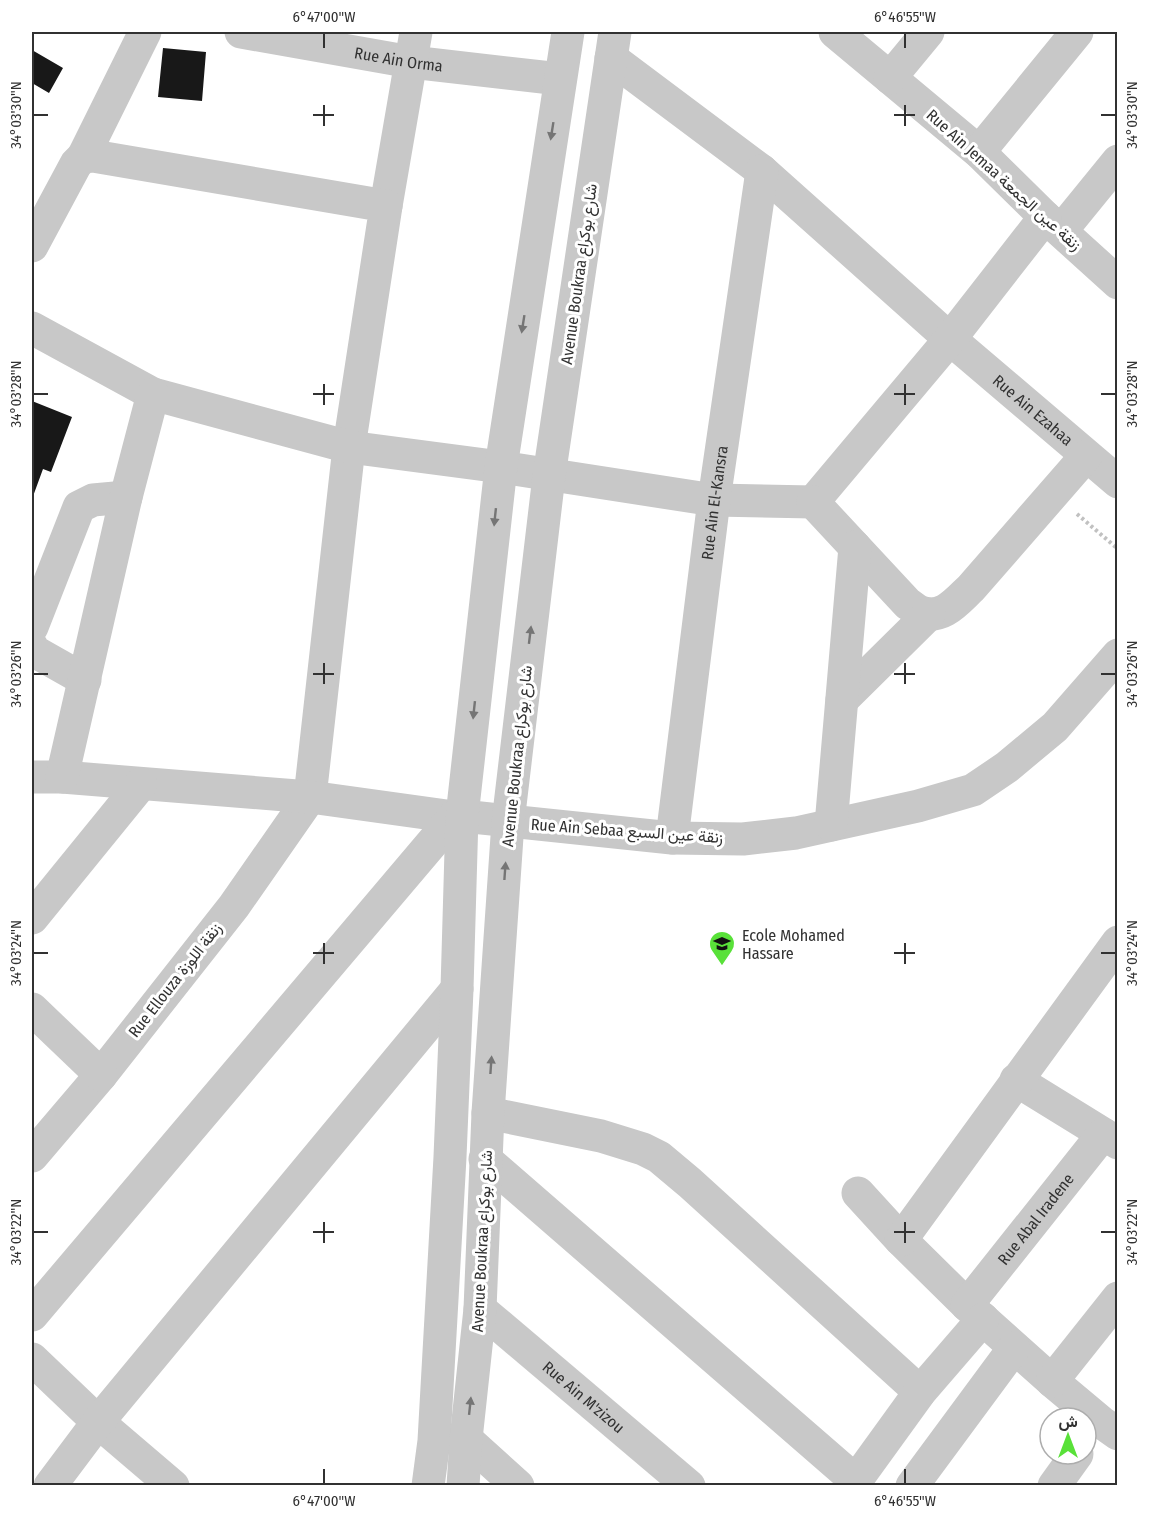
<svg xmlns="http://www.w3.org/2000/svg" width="1149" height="1517" font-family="'Fira Sans Condensed',Vazirmatn,sans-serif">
<rect width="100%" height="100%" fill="#fff"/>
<path fill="#181818" d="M163,48L206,52L202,101L158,97Z
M32,50L63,68L49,93L32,83Z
M32,401L72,417L51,472L43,469L32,499Z"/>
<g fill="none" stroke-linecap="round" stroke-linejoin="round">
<path stroke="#c1c1c1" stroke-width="4" stroke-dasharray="3 3" stroke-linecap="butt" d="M1077,514L1118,549"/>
<g stroke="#c8c8c8" stroke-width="33">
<path id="s1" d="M241,32L411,62L560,79"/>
<path d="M835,32L979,152L1045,217L1118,283"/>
<path id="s2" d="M611,58L762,171L950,339L1118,482"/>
<path d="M890,78L928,32"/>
<path d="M979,152L1077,32"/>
<path d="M83,157L145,32"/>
<path d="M386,206L416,32"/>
<path d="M1061,231L1118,161"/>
<path d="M32,246L76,164L83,157L93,156L386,206L349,447L310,797L234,906L101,1075L32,1156"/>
<path d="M32,328L153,394L349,447L501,467L714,500L813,502L950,339L1045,217"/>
<path d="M813,502L908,604C912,606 916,610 921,612C942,621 958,600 971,588L1086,456"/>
<path d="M32,627L79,507L93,500L126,497"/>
<path d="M32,647V650L85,680"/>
<path d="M842,700L929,614"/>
<path d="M32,777H62L310,797L454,817L462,816L672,838L743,839L796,833L918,806L973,790L1007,767L1055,727L1118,655"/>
<path d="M62,777L126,497L153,394"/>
<path d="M831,825L855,547"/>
<path id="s3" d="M672,838L714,500L762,171"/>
<path d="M32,918L141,784"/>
<path d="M32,1009L101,1075"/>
<path d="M1016,1080L1118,1143"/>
<path d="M488,1113L601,1136L643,1149L659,1157L690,1183L920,1392"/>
<path d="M485,1159L856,1481"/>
<path d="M858,1193L901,1240L967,1305L1052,1381L1101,1422L1118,1434"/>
<path d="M901,1240L1118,942"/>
<path id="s4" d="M967,1305L1103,1134"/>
<path id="s5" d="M480,1309L689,1486"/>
<path d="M32,1315L454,817"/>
<path d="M32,1359L98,1422L173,1486"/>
<path d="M1052,1381L1118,1298"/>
<path d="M466,1439L518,1486"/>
<path d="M50,1486L98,1422L457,989"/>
<path d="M428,1486L434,1441L450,1157L457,989L462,816L501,467L568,32"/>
<path d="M463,1486L466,1439L480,1309L488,1113L508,822L549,476L615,32"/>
<path d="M852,1486L920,1392L983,1319"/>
<path d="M912,1486L1014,1348"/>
<path d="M1054,1486L1077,1454"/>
</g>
</g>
<defs><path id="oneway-solid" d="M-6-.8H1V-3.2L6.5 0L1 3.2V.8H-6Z" transform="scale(1.5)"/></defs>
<g fill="#757575">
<use href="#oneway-solid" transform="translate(552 131) rotate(99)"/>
<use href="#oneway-solid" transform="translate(523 324) rotate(99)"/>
<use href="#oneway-solid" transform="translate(495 517) rotate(96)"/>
<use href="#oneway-solid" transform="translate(530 635) rotate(-83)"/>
<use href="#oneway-solid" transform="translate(474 710) rotate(96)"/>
<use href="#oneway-solid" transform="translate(505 871) rotate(-86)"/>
<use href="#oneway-solid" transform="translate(491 1065) rotate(-86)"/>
<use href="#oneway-solid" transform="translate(470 1406) rotate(-84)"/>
</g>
<path fill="none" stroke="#313131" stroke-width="2" d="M324,33V48M905,33V48M324,105V126M905,105V126M33,115H48M313,115H334M894,115H915M1101,115H1116M324,384V405M905,384V405M33,394H48M313,394H334M894,394H915M1101,394H1116M324,663V684M905,663V684M33,674H48M313,674H334M894,674H915M1101,674H1116M324,943V964M905,943V964M33,953H48M313,953H334M894,953H915M1101,953H1116M324,1222V1243M905,1222V1243M33,1232H48M313,1232H334M894,1232H915M1101,1232H1116M324,1469V1484M905,1469V1484"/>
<defs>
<symbol id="school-pin" viewBox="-11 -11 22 30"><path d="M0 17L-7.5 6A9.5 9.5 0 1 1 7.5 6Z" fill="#59e139" stroke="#fff"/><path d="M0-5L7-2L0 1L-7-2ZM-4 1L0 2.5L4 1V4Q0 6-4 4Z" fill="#111"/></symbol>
</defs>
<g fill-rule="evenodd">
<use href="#school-pin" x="707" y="929" width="30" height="40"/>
</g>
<g text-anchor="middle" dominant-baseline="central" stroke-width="6" stroke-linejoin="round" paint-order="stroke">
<g font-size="16" fill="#313131" stroke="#fff">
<text stroke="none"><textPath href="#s1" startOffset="160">Rue Ain Orma</textPath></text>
<text transform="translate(1004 180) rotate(42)">Rue Ain Jemaa زنقة عين الجمعة</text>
<text transform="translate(579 274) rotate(-82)">Avenue Boukraa شارع بوكراع</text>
<text stroke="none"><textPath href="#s2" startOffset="550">Rue Ain Ezahaa</textPath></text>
<text stroke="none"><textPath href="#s3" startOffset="338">Rue Ain El-Kansra</textPath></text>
<text transform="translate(517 756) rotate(-84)">Avenue Boukraa شارع بوكراع</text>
<text transform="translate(627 831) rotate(4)">Rue Ain Sebaa زنقة عين السبع</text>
<text transform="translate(175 980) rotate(-52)">Rue Ellouza زنقة اللوزة</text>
<text stroke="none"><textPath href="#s4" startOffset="110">Rue Abal Iradene</textPath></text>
<text transform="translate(482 1241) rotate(-87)">Avenue Boukraa شارع بوكراع</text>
<text stroke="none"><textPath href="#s5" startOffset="136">Rue Ain M'zizou</textPath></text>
</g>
<g font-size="16" fill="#313131" stroke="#fff" text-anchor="start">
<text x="742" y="935">Ecole Mohamed<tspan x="742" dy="18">Hassare</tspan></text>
</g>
</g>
<rect width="1149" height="1517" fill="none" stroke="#ffffff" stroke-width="66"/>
<g transform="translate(1068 1436)"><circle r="28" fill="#ffffff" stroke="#adadad" stroke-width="1.5"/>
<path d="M0-4.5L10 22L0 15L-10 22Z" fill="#59e139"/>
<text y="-9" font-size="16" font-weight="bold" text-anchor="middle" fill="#313131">ش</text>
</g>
<rect x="33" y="33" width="1083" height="1451" fill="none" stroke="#313131" stroke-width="2"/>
<g font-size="15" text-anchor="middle" fill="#313131">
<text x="324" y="22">6°47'00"W</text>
<text x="905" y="22">6°46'55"W</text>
<text transform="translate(16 115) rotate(-90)" y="5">34°03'30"N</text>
<text transform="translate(1132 115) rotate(-90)" y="5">34°03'30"N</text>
<text transform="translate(16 394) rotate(-90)" y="5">34°03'28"N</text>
<text transform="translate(1132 394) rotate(-90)" y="5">34°03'28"N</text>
<text transform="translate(16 674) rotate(-90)" y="5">34°03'26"N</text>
<text transform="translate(1132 674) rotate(-90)" y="5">34°03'26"N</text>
<text transform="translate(16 953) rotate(-90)" y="5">34°03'24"N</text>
<text transform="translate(1132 953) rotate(-90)" y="5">34°03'24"N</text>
<text transform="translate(16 1232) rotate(-90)" y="5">34°03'22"N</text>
<text transform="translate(1132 1232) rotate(-90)" y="5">34°03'22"N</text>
<text x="324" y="1506">6°47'00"W</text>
<text x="905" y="1506">6°46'55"W</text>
</g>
</svg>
